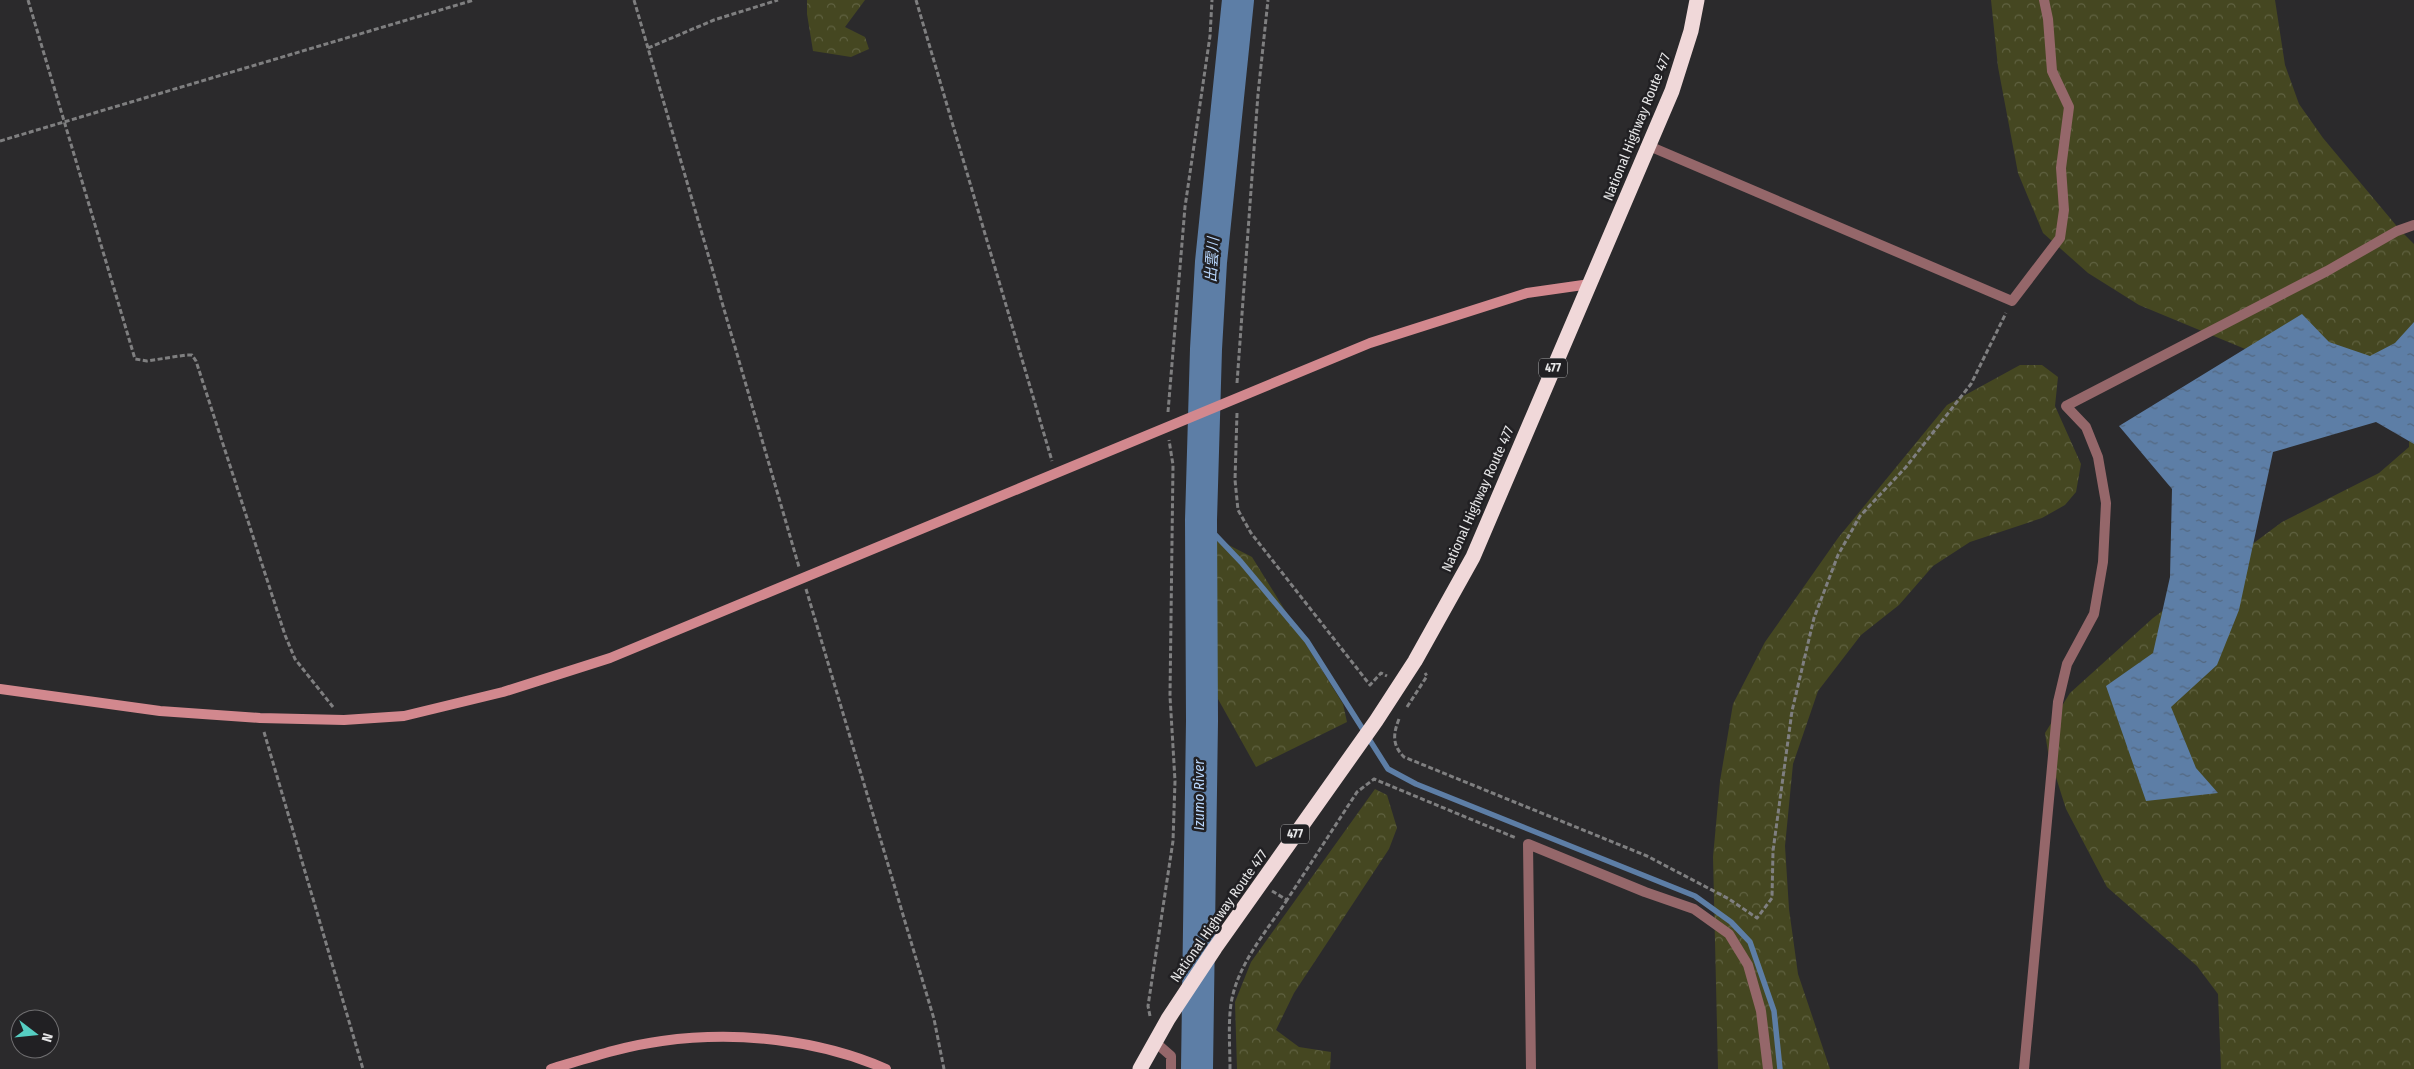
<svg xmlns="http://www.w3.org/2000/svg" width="2414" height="1069" font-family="'Fira Sans Condensed','Noto Sans JP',sans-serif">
<defs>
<pattern id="forest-crowns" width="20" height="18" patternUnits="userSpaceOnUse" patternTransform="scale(1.25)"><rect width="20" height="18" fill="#454721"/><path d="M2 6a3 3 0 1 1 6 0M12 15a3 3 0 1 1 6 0" fill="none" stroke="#606241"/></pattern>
<pattern id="water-ripples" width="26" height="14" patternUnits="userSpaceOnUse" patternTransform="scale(1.25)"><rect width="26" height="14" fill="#5d7ea6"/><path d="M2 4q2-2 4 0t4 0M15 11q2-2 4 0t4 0" fill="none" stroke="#53677f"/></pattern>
</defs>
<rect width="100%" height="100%" fill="#2b2a2c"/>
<path fill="url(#forest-crowns)" d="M807,0H865L845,27L865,37L869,49L851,57L813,51L807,14Z
M1991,0H2275L2285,65L2299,104L2323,138L2400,230L2414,244V1069H2221L2218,994L2197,966L2107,887L2066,809L2048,752L2045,733L2070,693L2153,618L2282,522L2379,473L2409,447V417L2139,305L2088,273L2043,233L2018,173L1998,67Z
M2020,365H2042L2058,377L2055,406L2081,464L2076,492L2065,505L2042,518L1970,542L1933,566L1899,605L1861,635L1818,691L1793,764L1785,846L1789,909L1798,974L1830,1069H1718L1713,857L1720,781L1733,704L1765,642L1838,538L1947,405Z
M1215,538L1252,557L1343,704L1347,722L1256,767L1218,699L1214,662Z
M1375,789L1387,795L1397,828L1389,849L1294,993L1276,1030L1299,1047L1331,1052L1330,1069H1237L1235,1002L1251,962Z"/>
<path fill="url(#water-ripples)" d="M2302,314L2329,342L2370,356L2395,343L2414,322V444L2376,422L2273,452L2239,610L2217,665L2171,707L2196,768L2218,793L2146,801L2106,686L2153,653L2170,577L2172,489L2119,426Z"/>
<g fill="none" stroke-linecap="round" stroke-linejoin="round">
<path stroke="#5d7ea6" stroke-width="5.5" d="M1201,520L1241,562L1307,641L1388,769L1416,784L1695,896L1731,922L1750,942L1774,1011L1780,1069"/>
<path stroke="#5d7ea6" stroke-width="32" d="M1197,1069L1202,721L1201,520L1206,349L1211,262L1238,0"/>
<path stroke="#7f7f80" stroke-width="3" stroke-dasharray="5 2.5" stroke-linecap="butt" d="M28,0L135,359L147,361L186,355H192L196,361L285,635L295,659L333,707
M634,0L799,567
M916,0L1052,461
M648,48L714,20L778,0
M0,141L474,0
M1237,383L1258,94L1268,0
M1168,412L1185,207L1210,36L1212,0
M1237,413L1235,480L1238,510L1251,533L1370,685L1381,673L1387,676
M806,589L934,1019L944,1069
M1407,707L1427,676L1425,673
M1399,719C1393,734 1392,745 1404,757L1647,856L1729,899L1757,918L1772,898L1773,851L1792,711L1814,618L1838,555L1860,516L1906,467L1971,384L2006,313
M264,732L363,1069
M1272,891L1287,900L1357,792L1374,779L1516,838
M1150,1016L1148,1006L1173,841L1175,781L1170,696L1173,465L1169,440
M1230,1069C1230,1048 1228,1025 1231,1004C1237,965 1266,932 1287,900"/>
<path stroke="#95676a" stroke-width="10" d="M1649,146L2012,301L2060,238L2064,210L2061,168L2069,107L2052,71L2048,19L2044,0
M1155,1042L1171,1056V1069
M1531,1069L1528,844L1645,892L1694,909L1729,934L1748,965L1761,1011L1768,1069
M2024,1069L2058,702L2067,664L2094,614L2103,562L2106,503L2098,457L2086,427L2066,406L2327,271L2397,231L2414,225"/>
<path stroke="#d2888e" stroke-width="10" d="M0,689L160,711L260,718L344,720L404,716L503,692L610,658L1370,343L1527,293L1590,284
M551,1069C588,1058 624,1046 662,1041C736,1031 818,1039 886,1069"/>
<path stroke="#f0d8d9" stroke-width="15" d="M1140,1069L1168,1019L1215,948L1376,721L1415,661L1473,557L1672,91L1691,31L1697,0"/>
</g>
<g text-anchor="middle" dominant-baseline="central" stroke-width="5" stroke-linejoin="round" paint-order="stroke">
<g fill="#212023" stroke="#ababac" stroke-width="1">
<rect x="1539" y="358.5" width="28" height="19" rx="4"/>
<rect x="1281" y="824.5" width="28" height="19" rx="4"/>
</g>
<g font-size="12" font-weight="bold" fill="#e6e6e7">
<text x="1553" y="368">477</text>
<text x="1295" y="834">477</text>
</g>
<g font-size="14" fill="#e6e6e7" stroke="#212023">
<text transform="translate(1637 127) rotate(-68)">National Highway Route 477</text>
<text transform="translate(1478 499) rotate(-66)">National Highway Route 477</text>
<text transform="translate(1219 916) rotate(-55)">National Highway Route 477</text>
</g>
<g font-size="15" font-style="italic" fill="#b8d6fc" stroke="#212023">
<text transform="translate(1212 260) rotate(-86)">出雲川</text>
<text transform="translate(1199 795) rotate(-90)">Izumo River</text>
</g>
</g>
<g transform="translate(35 1034) rotate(106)"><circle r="24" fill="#212023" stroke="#706f71"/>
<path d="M0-4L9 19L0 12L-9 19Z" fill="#56cec2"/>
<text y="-8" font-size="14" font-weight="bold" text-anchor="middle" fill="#e6e6e7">N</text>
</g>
</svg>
